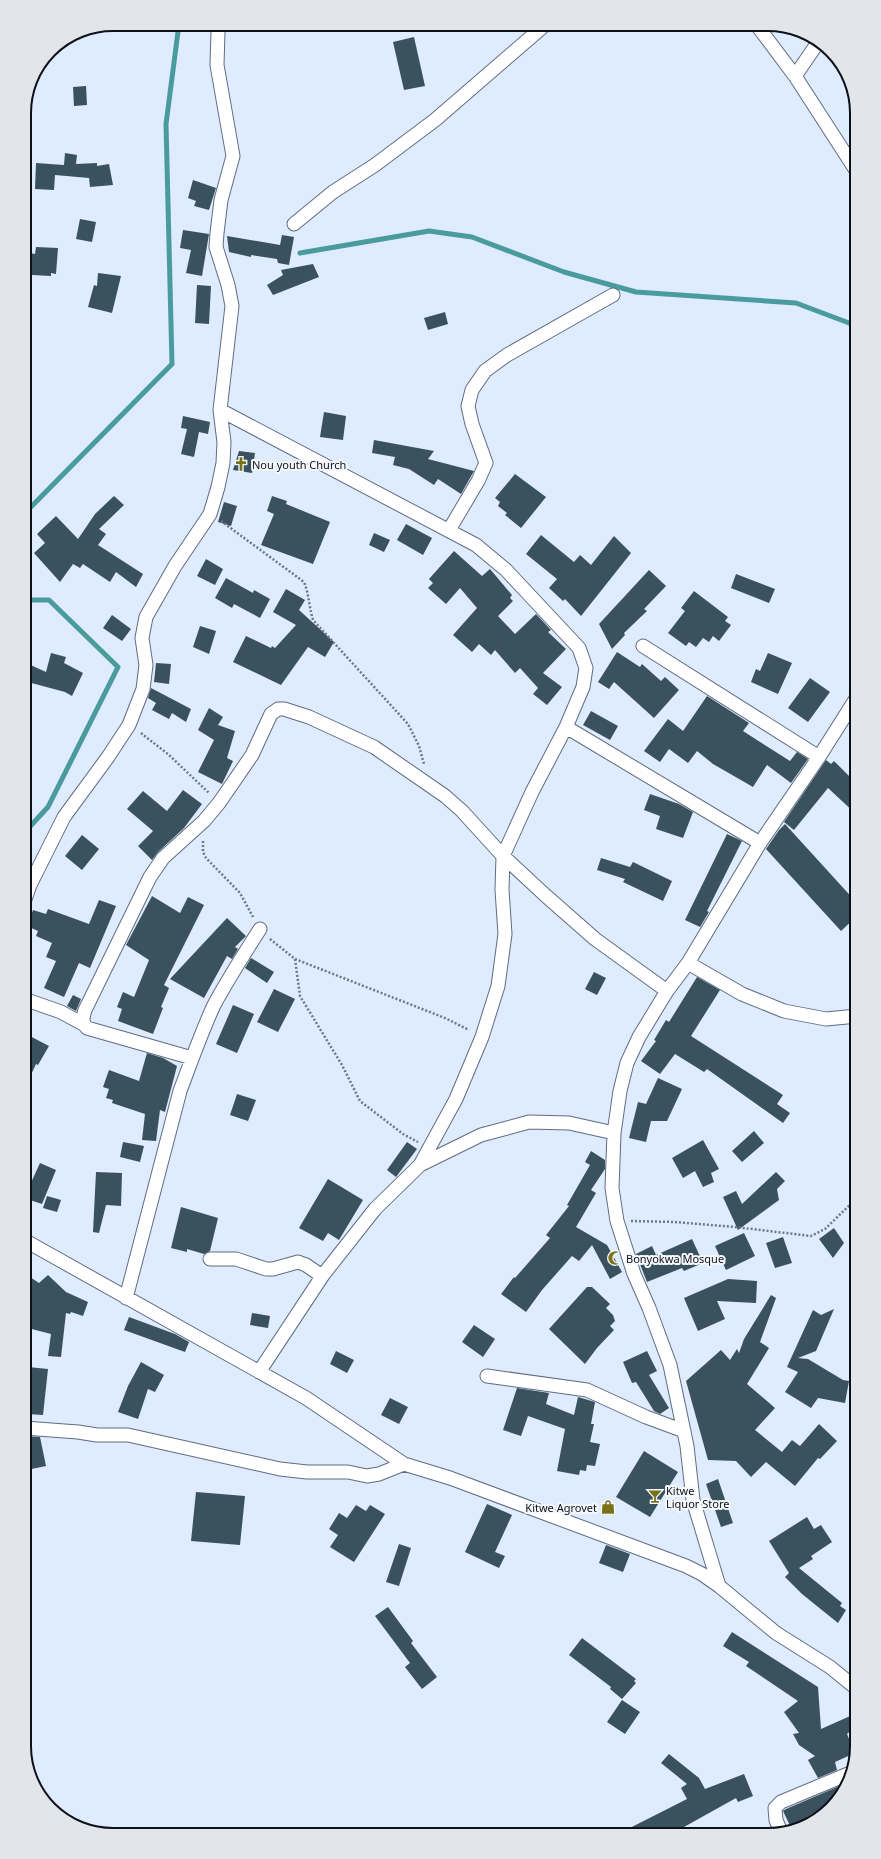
<svg xmlns="http://www.w3.org/2000/svg" width="881" height="1859" font-family="'Noto Sans',sans-serif">
<rect width="100%" height="100%" fill="#dfebfe"/>
<g fill="none" stroke-linecap="round" stroke-linejoin="round">
<path stroke="#4a9b9e" stroke-width="5" d="M300,253L429,231L472,237L564,272L636,292L796,303L857,326
M24,514L172,364L166,124L179,24
M24,833L48,807L118,667L49,600H24"/>
</g>
<path fill="#3a525d" d="M414,37L425,86L404,90L393,42Z
M86,86L87,105L74,106L73,87Z
M65,153L77,155L76,164L97,163V166L109,164L113,185L90,187L89,178L55,175L54,190L35,189L36,163L64,165Z
M193,180L216,188L209,210L194,206L196,201L188,198Z
M80,219L96,222L92,242L76,239Z
M183,230L209,234L202,276L186,273L191,250L180,248Z
M282,235L294,237L289,265L278,263L277,259L251,255V257L229,252L227,236L280,245Z
M36,247L58,248L56,274L51,273V276L32,275V272L29,271L30,253L35,254Z
M313,264L319,277L273,295L267,285L283,275L281,270Z
M98,273L121,276L112,313L88,307L94,285L97,286Z
M197,285L211,286L209,324L195,323Z
M445,312L448,324L428,330L424,318Z
M324,412L346,416L343,440L320,437Z
M183,416L210,422L208,434L199,432L194,457L181,454L187,429L181,428Z
M374,440L434,451L428,459L474,471L461,494L438,479L434,485L409,469L393,465L395,457L372,453Z
M239,451L255,453L252,473L233,470Z
M515,474L546,497L521,528L505,515L507,513L498,506L500,502L495,498Z
M114,496L124,505L99,529L106,534L98,545L143,574L136,587L116,572L110,582L83,564L80,568L73,564L60,582L34,553L45,543L37,534L56,516L78,539L95,514Z
M272,496L287,501L286,504L330,522L313,564L261,545L274,514L267,511Z
M224,502L237,506L231,526L218,522Z
M406,524L432,538L423,555L397,540Z
M374,533L390,540L384,552L369,545Z
M541,535L574,562L580,555L591,565L614,536L631,553L581,616L565,599L563,601L549,588L557,579L526,554Z
M454,551L482,576L490,569L512,595L510,598L513,601L498,616L515,634L536,614L551,630L548,632L566,649L543,673L562,687L547,705L533,694L538,688L520,668L515,673L495,650L491,655L479,644L472,652L453,635L477,608L460,588L446,604L428,588L433,583L429,579Z
M206,559L223,569L215,585L197,576Z
M649,570L666,586L644,609L647,611L624,633L625,635L612,649L599,624Z
M736,574L775,589L769,603L731,588Z
M226,578L253,593L254,590L270,599L260,618L234,604L232,608L215,598Z
M286,589L305,600L299,610L334,642L325,657L308,647L281,685L233,662L246,636L271,648L272,646L275,648L296,625L273,612Z
M694,591L728,617L725,621L731,625L719,641L713,636L709,642L703,638L696,647L689,642L686,646L668,633L685,611L681,608Z
M112,615L131,629L122,641L103,628Z
M200,626L216,631L209,654L193,647Z
M617,652L640,667L642,664L661,681L665,677L679,690L654,718L614,682L609,689L598,682Z
M51,653L66,657L64,663L83,673L72,696L65,692L24,681V662L46,672Z
M768,653L792,663L778,694L751,682L756,669L760,671Z
M156,663L171,664L169,684L154,682Z
M810,678L830,692L808,722L788,708Z
M151,688L191,709L186,722L172,713L169,719L152,710L156,703L148,698Z
M707,696L749,723L743,731L790,761L797,752L808,759L791,783L767,765L753,787L713,764L697,751L688,763L669,749L660,762L644,751L668,719L683,731Z
M209,708L223,717L218,725L235,731L227,758L233,761L222,784L198,772L214,740L198,730Z
M591,711L618,726L610,740L583,725Z
M826,760L831,764L834,761L857,784V815L828,788L794,830L784,822Z
M183,790L202,804L184,828L158,852L152,860L138,846L153,831L127,809L143,791L167,811Z
M650,794L679,804L693,812L683,838L656,829L660,816L644,810Z
M785,824L857,903V916L841,931L766,849L779,830Z
M727,834L742,841L707,911L709,912L700,927L685,920Z
M82,835L99,849L82,870L65,856Z
M601,858L630,867L633,862L672,881L663,901L623,882L625,879L597,870Z
M152,896L180,913L188,897L204,905L164,985L169,988L161,1007L163,1008L153,1034L118,1021L122,1009L117,1007L123,992L134,997L149,960L126,945Z
M99,900L116,906L90,968L79,963L64,997L44,988L56,961L46,957L52,943L36,936L38,931L27,926L33,910L46,914L48,909L89,924Z
M227,918L246,936L235,947L238,949L232,959L227,956L204,998L170,979Z
M251,958L274,972L267,983L245,968Z
M594,972L606,978L597,995L585,989Z
M697,977L720,990L691,1036L783,1095L777,1104L790,1113L783,1123L707,1069L704,1072L675,1054L660,1074L641,1061L656,1041L654,1040L666,1020L669,1022Z
M274,989L295,999L278,1032L257,1022Z
M73,995L81,999L76,1011L67,1006Z
M233,1005L254,1014L237,1053L216,1044Z
M24,1033L49,1046L38,1065L36,1064L24,1090Z
M147,1053L163,1058L177,1066L165,1112L160,1110L156,1141L142,1140L145,1114L112,1103L113,1100L106,1098L109,1089L103,1087L109,1070L139,1081Z
M658,1078L682,1089L667,1121H651L646,1142L629,1138L638,1102L646,1104Z
M237,1094L256,1100L248,1121L230,1115Z
M754,1131L764,1143L742,1162L732,1151Z
M703,1140L719,1169L711,1173L714,1182L703,1187L695,1171L683,1178L672,1158Z
M123,1142L144,1146L140,1162L120,1157Z
M407,1142L417,1149L396,1177L387,1170Z
M591,1151L605,1160V1169L591,1190L596,1193L576,1227L607,1245L622,1272L610,1279L592,1245L579,1261L572,1256L542,1290L526,1312L501,1294L514,1277L515,1278L550,1238L546,1235L569,1206L567,1205L590,1165L585,1162Z
M40,1163L56,1170L42,1204L24,1198Z
M96,1172L122,1173L121,1206L106,1205L99,1233L93,1232Z
M776,1172L785,1181L777,1189L779,1200L738,1230L723,1197L736,1191L742,1204Z
M328,1179L363,1200L339,1240L328,1233L323,1241L299,1228Z
M47,1196L61,1200L57,1212L43,1208Z
M181,1207L218,1218L210,1251L204,1254L187,1249V1252L171,1248Z
M834,1228L844,1243L833,1258L819,1239Z
M744,1233L755,1256L726,1270L715,1246Z
M783,1237L792,1263L775,1268L766,1243Z
M692,1239L703,1263L684,1271L682,1268L647,1282L636,1254L652,1246L656,1255Z
M24,1273L39,1283L48,1275L66,1292L88,1302L83,1316L71,1312L70,1314L66,1313L61,1357L48,1356L51,1334L24,1327Z
M728,1279L757,1281L756,1303L717,1301L725,1319L698,1331L684,1298Z
M587,1287H592L610,1304L606,1308L613,1315L615,1321L610,1326L614,1330L597,1348L585,1364L549,1329Z
M771,1295L776,1298L760,1342L769,1348L747,1384L775,1408L755,1430L782,1452L792,1440L800,1446L819,1424L837,1441L820,1459L818,1458L795,1486L766,1462L751,1477L736,1461L708,1460L686,1381L721,1350L730,1360L737,1349L739,1353L744,1339Z
M834,1309L816,1351L798,1358L808,1359L843,1380L849,1381L845,1403L818,1398L811,1408L785,1392L798,1372L787,1367L813,1310L821,1315Z
M252,1313L270,1316L268,1328L250,1325Z
M129,1317L175,1334L189,1342L185,1352L124,1330Z
M474,1325L495,1339L483,1357L462,1342Z
M336,1351L354,1360L347,1373L330,1364Z
M647,1351L657,1371L649,1375L669,1408L660,1414L654,1411L636,1382L632,1383L623,1362Z
M141,1362L164,1375L155,1392L148,1389L138,1419L118,1412L128,1386Z
M28,1367L48,1369L43,1415L27,1414L28,1407L25,1406Z
M517,1388L549,1393L546,1404L574,1415L578,1397L595,1402L591,1424H594L590,1442L600,1444L595,1466L587,1465L586,1471L580,1470L579,1475L557,1471L565,1429L528,1416L521,1436L503,1430Z
M390,1398L408,1407L399,1424L381,1415Z
M24,1436L40,1437L46,1466L27,1470L24,1455Z
M644,1451L678,1472L650,1517L616,1497Z
M718,1479L733,1523L721,1527L706,1484Z
M196,1492L245,1496L240,1545L191,1541Z
M487,1504L512,1515L495,1552L505,1556L499,1568L465,1552Z
M356,1505L366,1511L370,1505L385,1514L354,1562L330,1547L338,1535L329,1529L339,1513L347,1518Z
M807,1517L814,1529L821,1525L832,1542L811,1556L813,1559L799,1568L842,1603L840,1606L846,1610L838,1623L802,1594L785,1577L789,1573L769,1541Z
M399,1544L411,1548L399,1586L386,1582Z
M606,1545L630,1554L623,1572L599,1563Z
M388,1607L413,1641L411,1643L437,1677L422,1689L405,1667L410,1663L375,1616Z
M732,1632L818,1687L821,1729L857,1713V1725L847,1734L855,1753L835,1762L837,1770L818,1778L808,1760L815,1756L799,1745L793,1734L799,1733L784,1712L798,1701L746,1666L749,1662L723,1646Z
M582,1638L636,1679L634,1681L636,1683L622,1699L610,1689L611,1687L569,1655Z
M622,1700L640,1712L625,1734L607,1722Z
M669,1754L699,1778L705,1789L744,1774L753,1796L738,1802L736,1798L684,1827L687,1835H616L687,1799L681,1788L687,1784L661,1763Z
M844,1784L842,1796L832,1803L807,1817L810,1822L802,1828L792,1830L783,1811L786,1809Z"/>
<g fill="none" stroke-linecap="round" stroke-linejoin="round">
<defs>
<path id="street" d="M220,24L218,32L217,65L233,156L221,200L217,233L216,247L228,285L232,306L220,410L476,545L506,570L579,648L586,668L583,687L566,727L532,792L503,856L502,890L505,934L498,986L482,1037L456,1099L420,1165
M756,24L795,76L857,172
M795,76L819,41
M294,224L333,192L375,165L435,120L546,24
M449,530L478,481L486,463L472,424L468,406L472,390L485,371L507,355L613,295
M643,646L819,757
M566,727L760,843
M24,902L30,885L64,817L108,757L129,725L143,689L146,665L142,638L146,617L175,566L210,514L218,487L223,463L224,442L220,410
M688,963L742,994L784,1011L826,1019L857,1016
M24,999L61,1012L83,1024
M192,1058L87,1028C81,1022 83,1017 85,1010L150,877L163,858L204,821L219,803L252,755L271,714L278,709H284L309,717L374,747L445,796L462,811L503,856L545,895L595,939L667,991
M24,1240L306,1398L404,1464L450,1478L686,1566L702,1574L719,1586L776,1633L830,1667L857,1689
M210,1259H236L266,1269H273L298,1262L306,1265L322,1276
M126,1298L180,1091C191,1062 201,1033 214,1005C228,979 244,954 260,929
M259,1372L323,1275L375,1209L420,1165L481,1135L529,1122L569,1123L614,1133
M487,1376L587,1390L646,1417L684,1431
M24,1428L78,1432L97,1435H128L280,1469L307,1472H348L367,1476L379,1474L404,1464
M719,1586L693,1500L687,1446L670,1365L649,1308L634,1274L617,1221L612,1188L614,1133L620,1091L627,1063L639,1037L667,991L688,963L760,843L819,757L857,697
M781,1832L776,1820L775,1808L781,1802L848,1774"/>
</defs>
<use href="#street" stroke="#5f6c80" stroke-width="15"/>
<path stroke="#6e7784" stroke-width="2.5" stroke-dasharray="2 2" stroke-linecap="butt" d="M221,521L304,582C309,594 309,607 313,620L408,724L419,746L424,764
M141,733L169,755L209,793
M203,841V852L206,858L240,893L253,917
M270,939L295,959L445,1018L469,1030
M295,959L300,996L342,1065L360,1101L403,1134L418,1142
M631,1221L675,1222L735,1227L811,1236L825,1229L857,1198"/>
<use href="#street" stroke="#fff" stroke-width="13"/>
</g>
<defs>
<symbol id="church-bare" viewBox="-9 -9 18 18"><path d="M-1.2-6h2.4v3.5h3.3v2.4h-3.3V6h-2.4V-.1h-3.3v-2.4h3.3Z" fill="#787317" stroke="#f5f8fc" stroke-width="2.5" paint-order="stroke"/></symbol>
<symbol id="mosque-bare" viewBox="-9 -9 18 18"><path d="M3.5-4.9A6 6 0 1 0 3.5 4.9A5 5 0 1 1 3.5-4.9Z" fill="#787317" stroke="#f5f8fc" stroke-width="2.5" paint-order="stroke"/></symbol>
<symbol id="bar-bare" viewBox="-9 -9 18 18"><path d="M-6-5H6L.8 .8V4.5H3.5V6h-7V4.5H-.8V.8Z" fill="#787317" stroke="#f5f8fc" stroke-width="2.5" paint-order="stroke"/></symbol>
<symbol id="shop-bare" viewBox="-9 -9 18 18"><path d="M-5-2.5h2.3a2.7 3.5 0 0 1 5.4 0H5L5.5 6h-11ZM-1.5-2.5h3a1.5 2.3 0 0 0-3 0Z" fill="#787317" stroke="#f5f8fc" stroke-width="2.5" paint-order="stroke"/></symbol>
</defs>
<g fill-rule="evenodd">
<use href="#church-bare" x="231" y="454" width="20" height="20"/>
<use href="#mosque-bare" x="605" y="1248" width="20" height="20"/>
<use href="#bar-bare" x="645" y="1486" width="20" height="20"/>
<use href="#shop-bare" x="598" y="1497" width="20" height="20"/>
</g>
<g text-anchor="middle" dominant-baseline="central" stroke-width="4" stroke-linejoin="round" paint-order="stroke">
<g font-size="11" fill="#0d121a" stroke="#f5f8fc" text-anchor="start">
<text x="252" y="464">Nou youth Church</text>
<text x="626" y="1258">Bonyokwa Mosque</text>
<text x="666" y="1490">Kitwe<tspan x="666" dy="13">Liquor Store</tspan></text>
<text x="597" y="1507" text-anchor="end">Kitwe Agrovet</text>
</g>
</g>
<path d="M0 0H881V1859H0ZM113 31H768A82 82 0 0 1 850 113V1746A82 82 0 0 1 768 1828H113A82 82 0 0 1 31 1746V113A82 82 0 0 1 113 31Z" fill="#e2e6ea" fill-rule="evenodd"/>
<path fill="none" stroke="#0d121a" stroke-width="2" d="M113 31H768A82 82 0 0 1 850 113V1746A82 82 0 0 1 768 1828H113A82 82 0 0 1 31 1746V113A82 82 0 0 1 113 31Z"/>
</svg>
